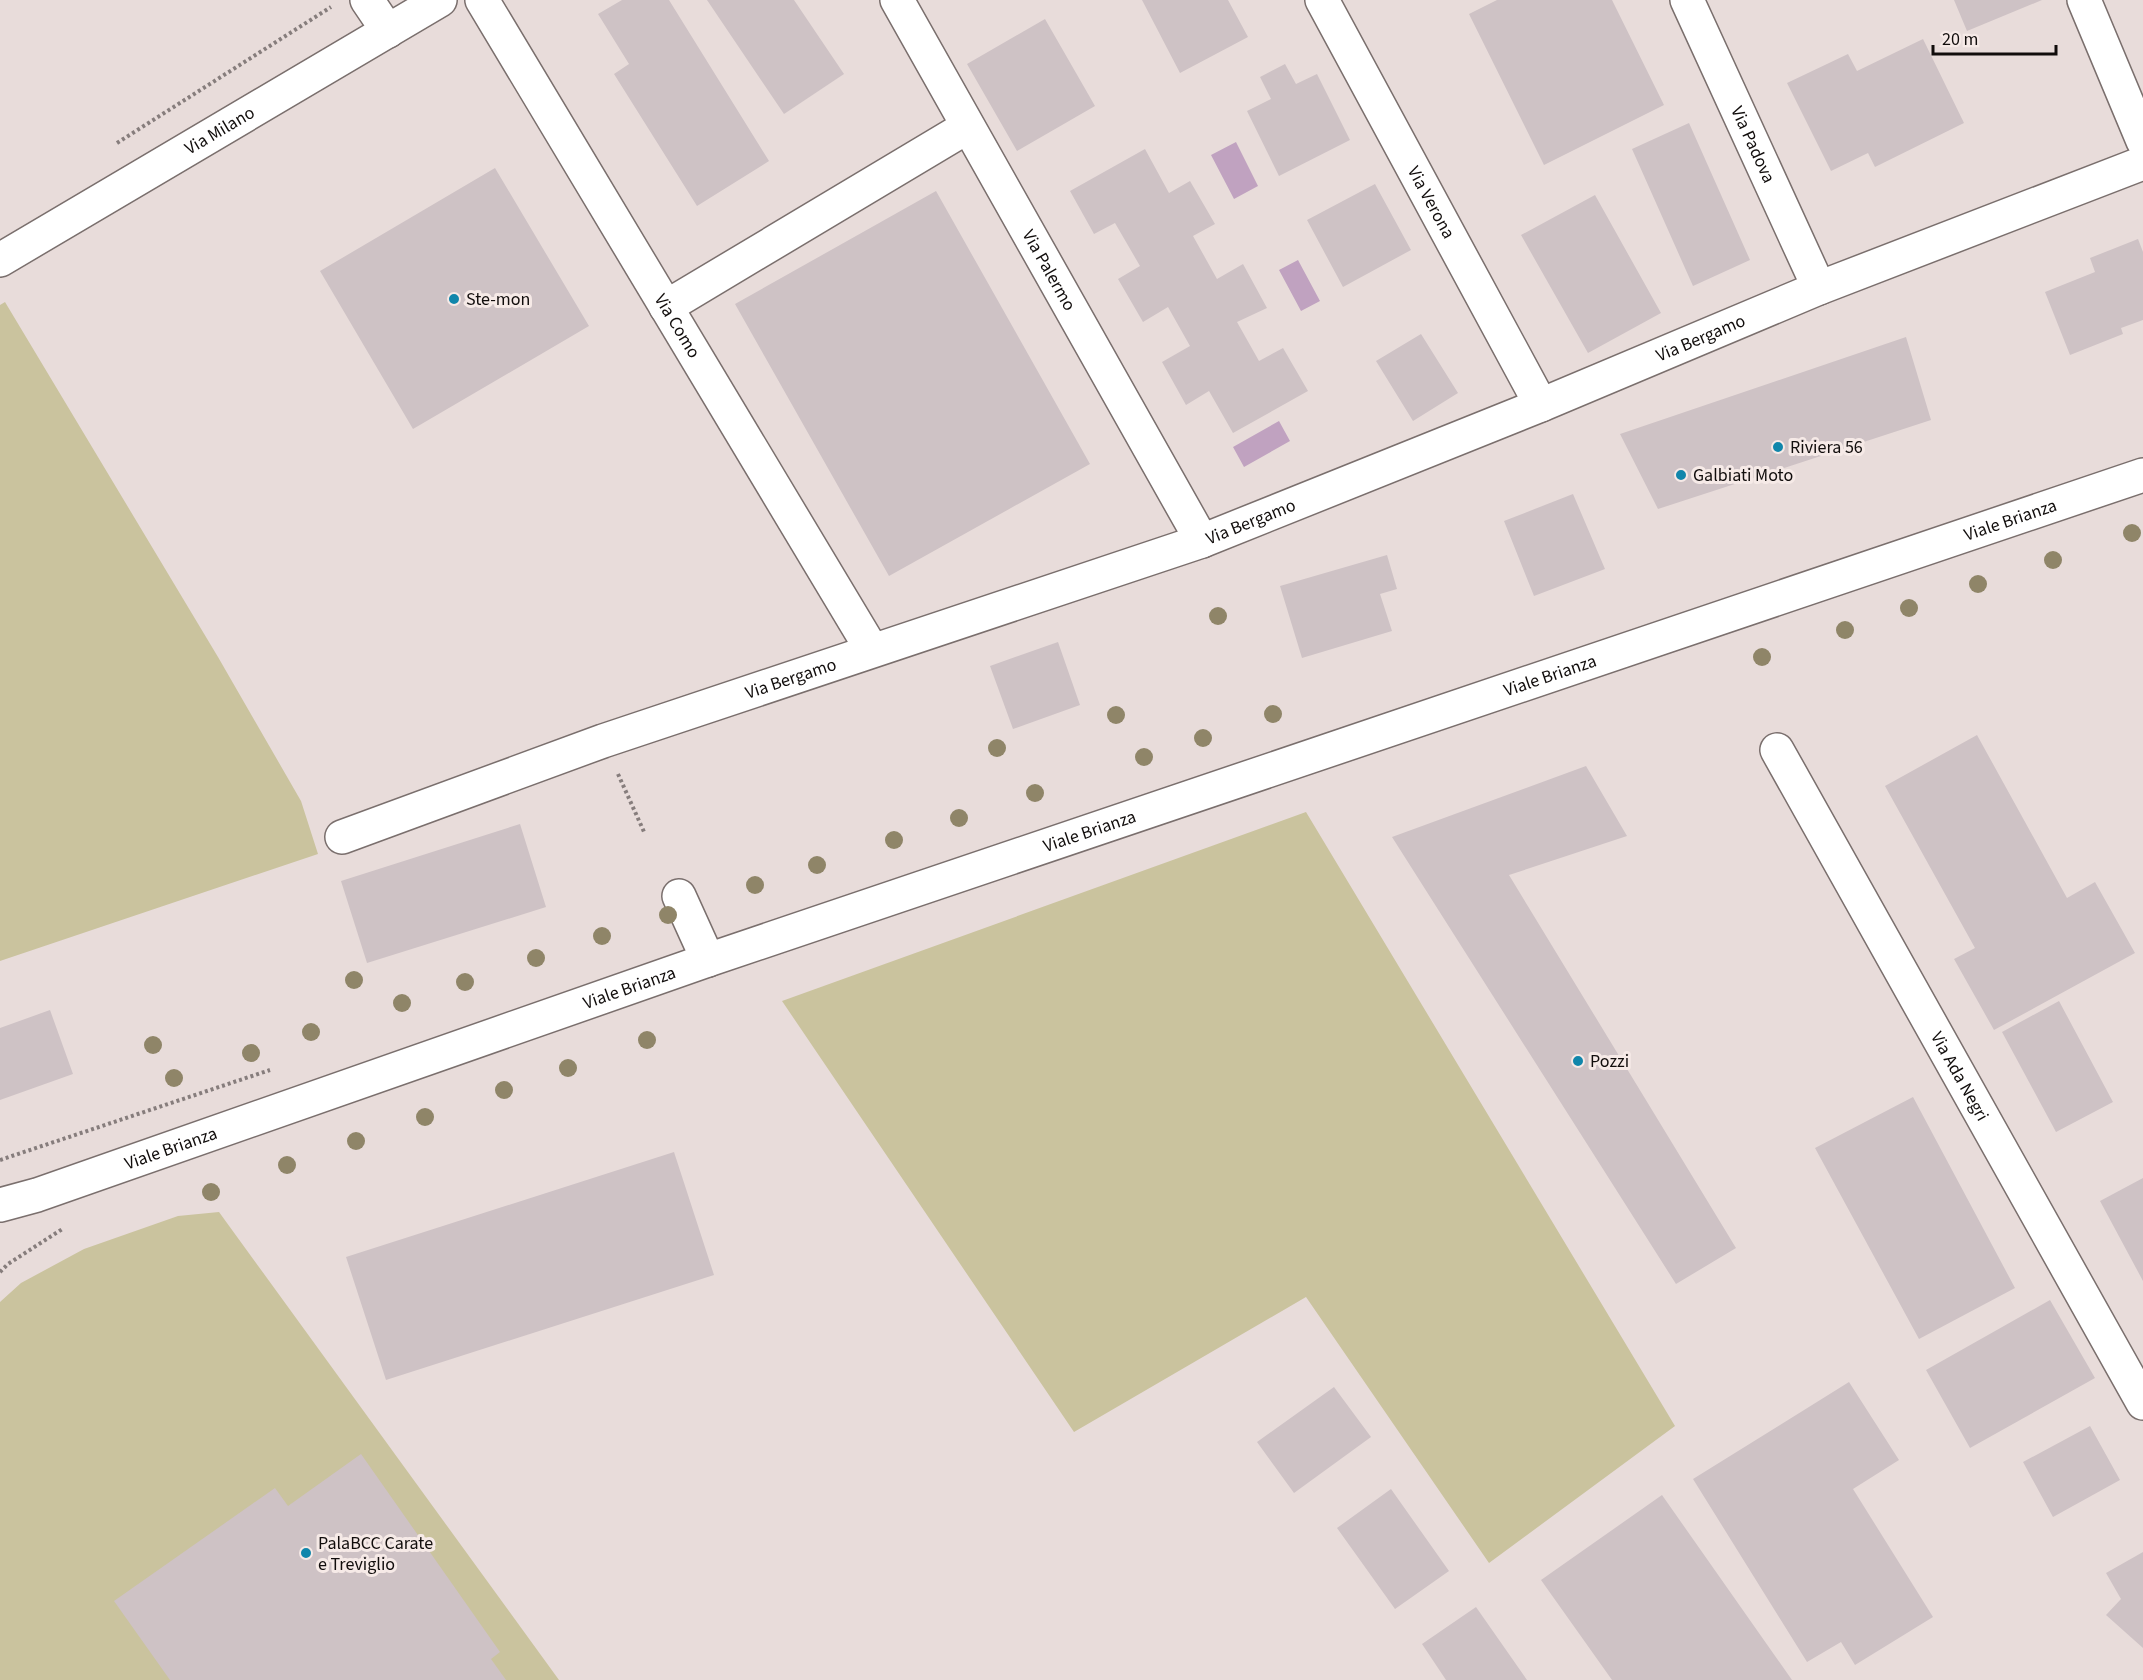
<svg xmlns="http://www.w3.org/2000/svg" width="2143" height="1680" font-family="'Source Sans 3',sans-serif">
<rect width="100%" height="100%" fill="#e8dcda"/>
<path fill="#cac39e" d="M5,302L218,657L301,801L318,854L0,961V305Z
M1306,812L1675,1426L1489,1563L1306,1297L1074,1432L782,1001Z
M219,1212L559,1680H0V1302L21,1283L84,1249L178,1216Z"/>
<path fill="#c0a2c0" d="M1236,142L1258,186L1234,199L1211,155Z
M1298,260L1320,301L1301,311L1279,270Z
M1279,421L1290,441L1244,467L1233,447Z"/>
<path fill="#cec2c5" d="M622,0H669L769,161L697,206L614,74L629,64L598,14Z
M707,0H794L844,74L784,114Z
M1142,0H1228L1248,37L1180,73Z
M1497,0H1612L1664,105L1544,165L1469,14Z
M1954,0H2042L1967,31Z
M1045,19L1095,106L1017,151L967,64Z
M1923,39L1964,123L1875,167L1868,153L1831,171L1787,83L1848,54L1857,71Z
M1285,64L1296,84L1317,74L1350,140L1279,176L1247,111L1271,99L1260,77Z
M1689,123L1750,260L1693,286L1632,149Z
M1145,149L1169,193L1190,181L1215,224L1193,236L1217,279L1243,264L1267,308L1237,322L1259,361L1283,348L1308,391L1233,433L1209,391L1186,405L1162,362L1190,346L1168,307L1143,322L1118,279L1140,266L1115,223L1094,234L1070,191Z
M495,168L589,326L413,429L320,271Z
M1375,184L1411,250L1343,287L1307,220Z
M936,191L1090,464L889,576L735,304Z
M1595,195L1661,313L1588,353L1521,235Z
M2138,239L2143,252V320L2121,328L2123,334L2070,355L2045,292L2095,272L2090,258Z
M1421,334L1458,393L1413,421L1376,361Z
M1906,337L1931,420L1658,509L1620,434Z
M1573,494L1605,569L1534,596L1504,521Z
M1387,555L1397,589L1380,594L1392,631L1302,658L1280,586Z
M1058,642L1080,705L1013,729L990,666Z
M1977,735L2067,898L2095,882L2135,953L1994,1030L1954,959L1975,948L1885,786Z
M1586,766L1627,836L1509,875L1736,1248L1676,1284L1392,837Z
M520,824L546,907L367,963L341,881Z
M2059,1001L2113,1102L2056,1132L2002,1032Z
M50,1010L73,1074L0,1100V1028Z
M1913,1097L2015,1288L1919,1339L1815,1148Z
M674,1152L714,1275L386,1380L346,1257Z
M2143,1178V1281L2100,1201Z
M2050,1300L2095,1378L1970,1448L1926,1370Z
M1849,1382L1899,1460L1853,1489L1933,1617L1855,1665L1841,1642L1807,1662L1693,1479Z
M1334,1387L1371,1437L1294,1493L1257,1442Z
M2090,1426L2120,1480L2053,1517L2023,1462Z
M361,1454L500,1652L491,1659L506,1680H170L114,1601L275,1488L288,1506Z
M1391,1489L1449,1571L1395,1609L1337,1528Z
M1662,1495L1792,1680H1612L1541,1580Z
M2143,1552V1648L2106,1615L2121,1599L2106,1573Z
M1476,1607L1527,1680H1446L1422,1644Z"/>
<g fill="none" stroke-linecap="round" stroke-linejoin="round">
<defs>
<g id="minor">
<path d="M367,0L388,31"/>
<path id="s1" d="M482,0L872,650"/>
<path id="s2" d="M897,0L1202,541"/>
<path id="s3" d="M1322,0L1541,405"/>
<path id="s4" d="M1687,0L1819,288"/>
<path d="M2084,0L2143,141"/>
<path id="s5" d="M0,260L440,0"/>
<path d="M666,307L967,127"/>
<path id="s6" d="M1777,750L2143,1403"/>
<path id="s7" d="M342,837L603,741L1202,541L1541,405L1819,288L2143,163"/>
<path d="M679,896L708,960"/>
</g>
<g id="major">
<path id="s8" d="M0,1205L37,1195L708,960L2143,475"/>
</g>
</defs>
<use href="#minor" stroke="#7a6f6d" stroke-width="36"/>
<use href="#major" stroke="#7a6f6d" stroke-width="36"/>
<path stroke="#867d7c" stroke-width="4" stroke-dasharray="3 3" stroke-linecap="butt" d="M117,143L331,7
M618,774L645,834
M0,1160L270,1070
M0,1272L8,1264L64,1228"/>
<use href="#minor" stroke="#fff" stroke-width="33"/>
<use href="#major" stroke="#fff" stroke-width="33"/>
</g>
<g fill="#8f8568">
<circle cx="2132" cy="533" r="9"/>
<circle cx="2053" cy="560" r="9"/>
<circle cx="1978" cy="584" r="9"/>
<circle cx="1909" cy="608" r="9"/>
<circle cx="1218" cy="616" r="9"/>
<circle cx="1845" cy="630" r="9"/>
<circle cx="1762" cy="657" r="9"/>
<circle cx="1273" cy="714" r="9"/>
<circle cx="1116" cy="715" r="9"/>
<circle cx="1203" cy="738" r="9"/>
<circle cx="997" cy="748" r="9"/>
<circle cx="1144" cy="757" r="9"/>
<circle cx="1035" cy="793" r="9"/>
<circle cx="959" cy="818" r="9"/>
<circle cx="894" cy="840" r="9"/>
<circle cx="817" cy="865" r="9"/>
<circle cx="755" cy="885" r="9"/>
<circle cx="668" cy="915" r="9"/>
<circle cx="602" cy="936" r="9"/>
<circle cx="536" cy="958" r="9"/>
<circle cx="354" cy="980" r="9"/>
<circle cx="465" cy="982" r="9"/>
<circle cx="402" cy="1003" r="9"/>
<circle cx="311" cy="1032" r="9"/>
<circle cx="647" cy="1040" r="9"/>
<circle cx="153" cy="1045" r="9"/>
<circle cx="251" cy="1053" r="9"/>
<circle cx="568" cy="1068" r="9"/>
<circle cx="174" cy="1078" r="9"/>
<circle cx="504" cy="1090" r="9"/>
<circle cx="425" cy="1117" r="9"/>
<circle cx="356" cy="1141" r="9"/>
<circle cx="287" cy="1165" r="9"/>
<circle cx="211" cy="1192" r="9"/>
</g>
<g fill="#1086ab" stroke="#f6eae7" stroke-width="2">
<circle cx="454" cy="299" r="6"/>
<circle cx="1778" cy="447" r="6"/>
<circle cx="1681" cy="475" r="6"/>
<circle cx="1578" cy="1061" r="6"/>
<circle cx="306" cy="1553" r="6"/>
</g>
<g text-anchor="middle" dominant-baseline="central" stroke-width="6" stroke-linejoin="round" paint-order="stroke">
<g font-size="18" fill="#110d0c" stroke="#f6eae7">
<text stroke="none"><textPath href="#s5" startOffset="255">Via Milano</textPath></text>
<text stroke="none"><textPath href="#s4" startOffset="159">Via Padova</textPath></text>
<text stroke="none"><textPath href="#s3" startOffset="230">Via Verona</textPath></text>
<text stroke="none"><textPath href="#s2" startOffset="310">Via Palermo</textPath></text>
<text stroke="none"><textPath href="#s1" startOffset="380">Via Como</textPath></text>
<text stroke="none"><textPath href="#s7" startOffset="1448">Via Bergamo</textPath></text>
<text stroke="none"><textPath href="#s8" startOffset="2124">Viale Brianza</textPath></text>
<text stroke="none"><textPath href="#s7" startOffset="962">Via Bergamo</textPath></text>
<text stroke="none"><textPath href="#s8" startOffset="1638">Viale Brianza</textPath></text>
<text stroke="none"><textPath href="#s7" startOffset="476">Via Bergamo</textPath></text>
<text stroke="none"><textPath href="#s8" startOffset="1152">Viale Brianza</textPath></text>
<text stroke="none"><textPath href="#s8" startOffset="666">Viale Brianza</textPath></text>
<text stroke="none"><textPath href="#s6" startOffset="374">Via Ada Negri</textPath></text>
<text stroke="none"><textPath href="#s8" startOffset="180">Viale Brianza</textPath></text>
</g>
<g font-size="18" fill="#110d0c" stroke="#f6eae7" text-anchor="start">
<text x="466" y="299">Ste-mon</text>
<text x="1790" y="447">Riviera 56</text>
<text x="1693" y="475">Galbiati Moto</text>
<text x="1590" y="1061">Pozzi</text>
<text x="318" y="1543">PalaBCC Carate<tspan x="318" dy="21">e Treviglio</tspan></text>
</g>
</g>
<path d="M1933 45v9h123v-9" fill="none" stroke="#110d0c" stroke-width="3"/>
<text x="1942" y="45" font-size="18" fill="#110d0c" stroke="#f6eae7" stroke-width="4.5" paint-order="stroke">20 m</text>
</svg>
